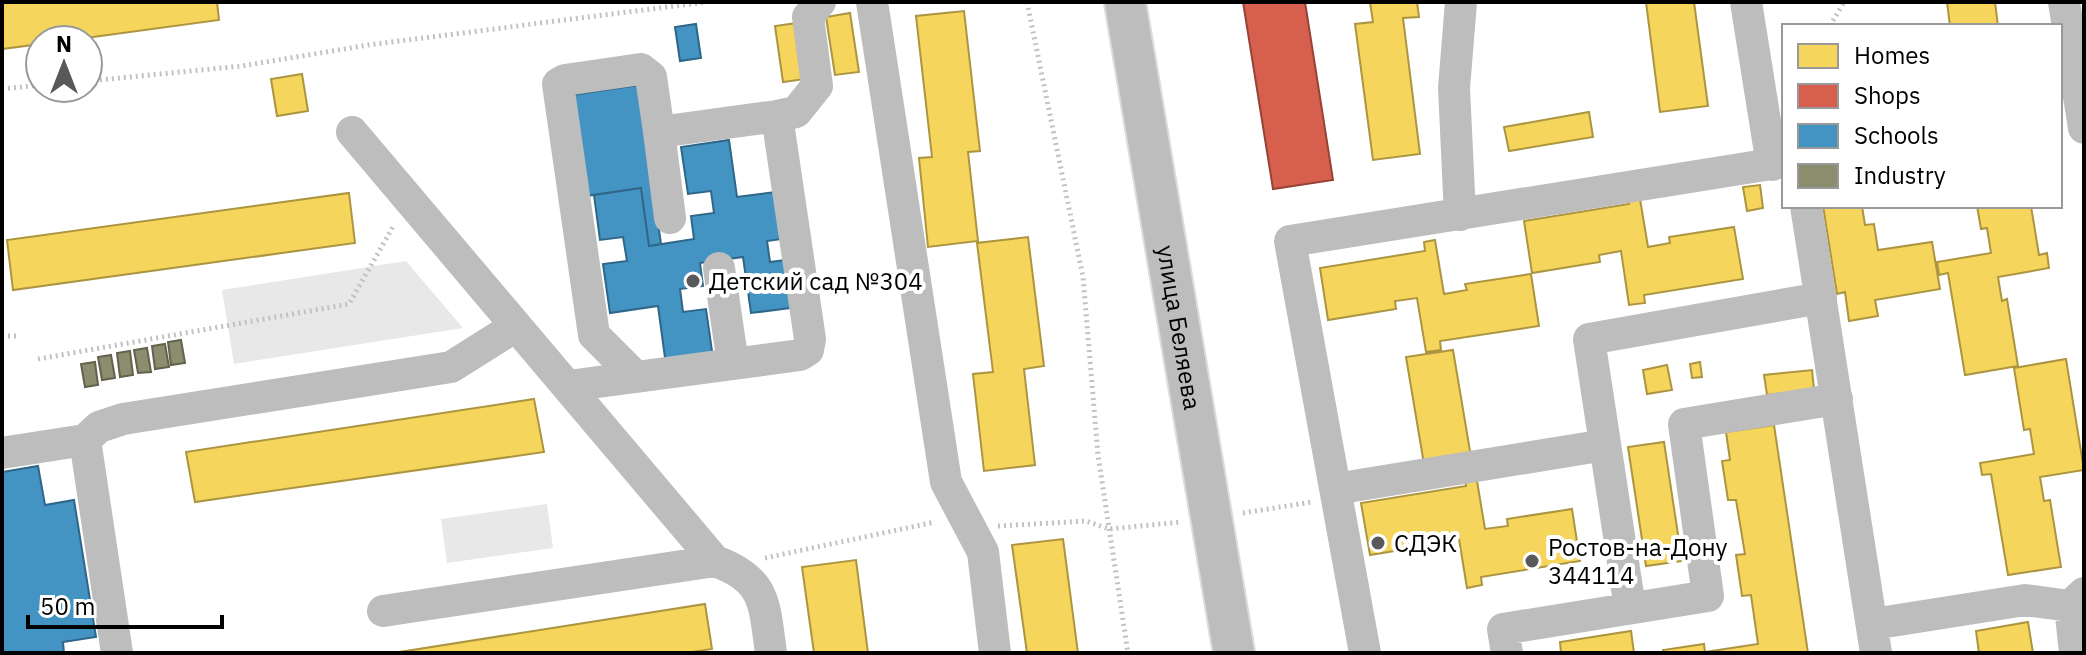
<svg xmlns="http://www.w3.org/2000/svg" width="2086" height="655" font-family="'IBM Plex Sans',sans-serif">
<rect width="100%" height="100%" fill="#fff"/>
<path fill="#e8e8e8" d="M406,261L463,328L234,364L222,290Z
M547,504L553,548L447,563L441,519Z"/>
<path fill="#f6d55c" stroke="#ac9540" stroke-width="2" d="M2,2H217L219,20L71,40H40V44L2,49Z
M1370,2H1417L1419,17L1403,18L1420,154L1373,160L1355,24L1373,22Z
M1646,2H1694L1708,106L1660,112Z
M1947,2H1995L1998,26H1950Z
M964,11L980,151L968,152L978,241L928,247L919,158L932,157L916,16Z
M850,13L859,72L835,75L826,17Z
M797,23L805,79L783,82L775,26Z
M302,74L308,111L277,116L271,79Z
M1589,112L1593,137L1509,151L1504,127Z
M1760,185L1763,208L1747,211L1743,187Z
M349,193L355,243L13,290L7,240Z
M1639,193L1648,247L1670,243L1669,237L1734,227L1743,279L1644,295L1645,303L1629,305L1621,251L1599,255L1600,262L1532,273L1524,221L1629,204L1627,195Z
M1823,206H1862L1865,225L1874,224L1878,250L1932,242L1940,289L1875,300L1878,316L1849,321L1845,292L1837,294Z
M1977,206H2031L2039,255L2047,253L2049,268L1998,277L2002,301L2007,299L2018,366L1965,375L1948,273L1939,275L1937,262L1991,253L1987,228L1981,229Z
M1028,237L1044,366L1024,369L1035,465L984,471L973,374L993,372L977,243Z
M1435,240L1444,294L1467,290L1465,284L1531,274L1539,326L1440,341L1441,350L1426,352L1417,298L1395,301L1396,309L1328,320L1320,268L1425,251L1424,242Z
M1453,350L1472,463L1425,470L1406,357Z
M2066,359L2084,470L2040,477L2044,501L2050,500L2061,567L2008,575L1991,474L1982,475L1980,463L2034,454L2030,429L2024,430L2014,368Z
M1700,362L1702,377L1692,378L1690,364Z
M1667,365L1672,390L1647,394L1643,370Z
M1812,370L1814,389L1767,395L1764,375Z
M534,399L544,452L195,502L186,452Z
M1774,425L1808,653H1663V650L1704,644L1705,652L1758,644L1751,595L1742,596L1736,555L1745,554L1736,500H1728L1722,461L1730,460L1726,432Z
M1664,442L1682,561L1646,566L1628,447Z
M1476,475L1485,529L1508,526L1507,519L1572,509L1580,561L1481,577L1482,585L1467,588L1458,533L1436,537L1437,544L1370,555L1361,503L1466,486L1465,477Z
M1063,539L1078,653H1027L1012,545Z
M856,560L868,653H814L802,567Z
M705,604L712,649L686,653H393Z
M2028,622L2033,653H1979L1976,631Z
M1631,631L1634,653H1561L1560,642Z"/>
<path fill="#d6604d" stroke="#964336" stroke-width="2" d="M1243,2H1305L1333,180L1273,189Z"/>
<path fill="#4393c3" stroke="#2f6788" stroke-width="2" d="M696,24L701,58L680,61L675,27Z
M639,85L661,244L649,246L641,188L586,196L572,95Z
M729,140L737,197L782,191L789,238L767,241L770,262L792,259L799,307L751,313L743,257L700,263L703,286L680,289L683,312L706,309L713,358L666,365L658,306L610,313L603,264L627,261L623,237L600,240L594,195L641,188L649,246L694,239L691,216L714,213L711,191L688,194L681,147Z
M38,466L45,505L74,500L96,637L63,642L64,653H2V472Z"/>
<path fill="#8c8c6e" stroke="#62624d" stroke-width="2" d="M181,340L185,363L171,365L168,342Z
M165,344L169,367L155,369L152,346Z
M147,348L151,372L138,373L134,350Z
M130,351L133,375L120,377L117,353Z
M111,355L115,378L102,380L98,357Z
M95,362L98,385L85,387L81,364Z"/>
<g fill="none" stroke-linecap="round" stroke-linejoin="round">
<defs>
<g id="major">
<path id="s1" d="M1125,2L1234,653"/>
</g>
</defs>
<use href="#major" stroke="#dbdbdb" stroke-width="44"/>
<path stroke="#c2c2c2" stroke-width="5" stroke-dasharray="2 4" stroke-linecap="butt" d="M1027,2L1083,277L1098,455L1128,653
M1830,26L1844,2
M88,81L242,66L368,45L706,2
M2,89L40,85
M2,336H17
M38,359L349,304L394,225
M1243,513L1312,502
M998,526L1086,521L1109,529L1182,522
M765,558L935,522"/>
<path stroke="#bdbdbd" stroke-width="32" d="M872,2L946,482L983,552L995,653
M1746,2L1772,165
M2064,2L2084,128
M641,69L651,77L659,132L777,116L810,339L808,350L800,355L636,377L594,335L558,84L565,80Z
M777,116L796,112L817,86L808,17L820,2
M352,132L715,561C767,580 764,604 771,653
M659,132L670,218
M1806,206L1876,653
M1460,215L1454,88L1461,2
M719,268L733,364
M568,386L636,377
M85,440L99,427L123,419L451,367L516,326
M2,453L85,440L117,653
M1335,489L1605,445
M1630,608L1589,339L1821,298
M383,611L715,561
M1873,624L2025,600L2070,606
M1365,653L1290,241L1784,162
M1507,653L1503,629L1708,596L1684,424L1837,399
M2075,653L2070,606L2084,593"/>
<use href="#major" stroke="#bdbdbd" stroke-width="40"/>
</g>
<g fill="#595959" stroke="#fff" stroke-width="3">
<circle cx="693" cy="281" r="8"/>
<circle cx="1378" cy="543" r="8"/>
<circle cx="1532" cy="561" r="8"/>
</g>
<g text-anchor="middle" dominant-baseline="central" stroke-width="8" stroke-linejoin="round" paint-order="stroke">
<g font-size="24" fill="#000" stroke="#fff" text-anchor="start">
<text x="709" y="281">Детский сад №304</text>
<text x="1394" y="543">СДЭК</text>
<text x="1548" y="547">Ростов-на-Дону<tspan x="1548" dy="28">344114</tspan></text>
</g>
<g font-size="24" fill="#000" stroke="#fff">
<text stroke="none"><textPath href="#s1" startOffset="330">улица Беляева</textPath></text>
</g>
</g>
<rect width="2086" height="655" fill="none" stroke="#000000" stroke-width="8"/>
<rect x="1782" y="24" width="280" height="184" fill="#ffffff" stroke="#999999" stroke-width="2"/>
<rect x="1798" y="44" width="40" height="24" fill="#f6d55c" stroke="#999999" stroke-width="2"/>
<text x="1854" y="64" font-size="24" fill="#000000">Homes</text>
<rect x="1798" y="84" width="40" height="24" fill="#d6604d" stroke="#999999" stroke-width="2"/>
<text x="1854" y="104" font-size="24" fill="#000000">Shops</text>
<rect x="1798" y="124" width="40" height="24" fill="#4393c3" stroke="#999999" stroke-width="2"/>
<text x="1854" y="144" font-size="24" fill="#000000">Schools</text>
<rect x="1798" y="164" width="40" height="24" fill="#8c8c6e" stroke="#999999" stroke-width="2"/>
<text x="1854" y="184" font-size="24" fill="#000000">Industry</text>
<g transform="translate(64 64)"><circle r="38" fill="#ffffff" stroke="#999999" stroke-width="2"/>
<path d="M0-6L14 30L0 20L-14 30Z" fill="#595959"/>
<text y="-12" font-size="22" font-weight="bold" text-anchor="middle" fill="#000000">N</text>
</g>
<path d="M28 615v12h194v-12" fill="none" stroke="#000000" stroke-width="4"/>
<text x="40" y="615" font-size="24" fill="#000000" stroke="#ffffff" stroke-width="6" paint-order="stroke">50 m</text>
</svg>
